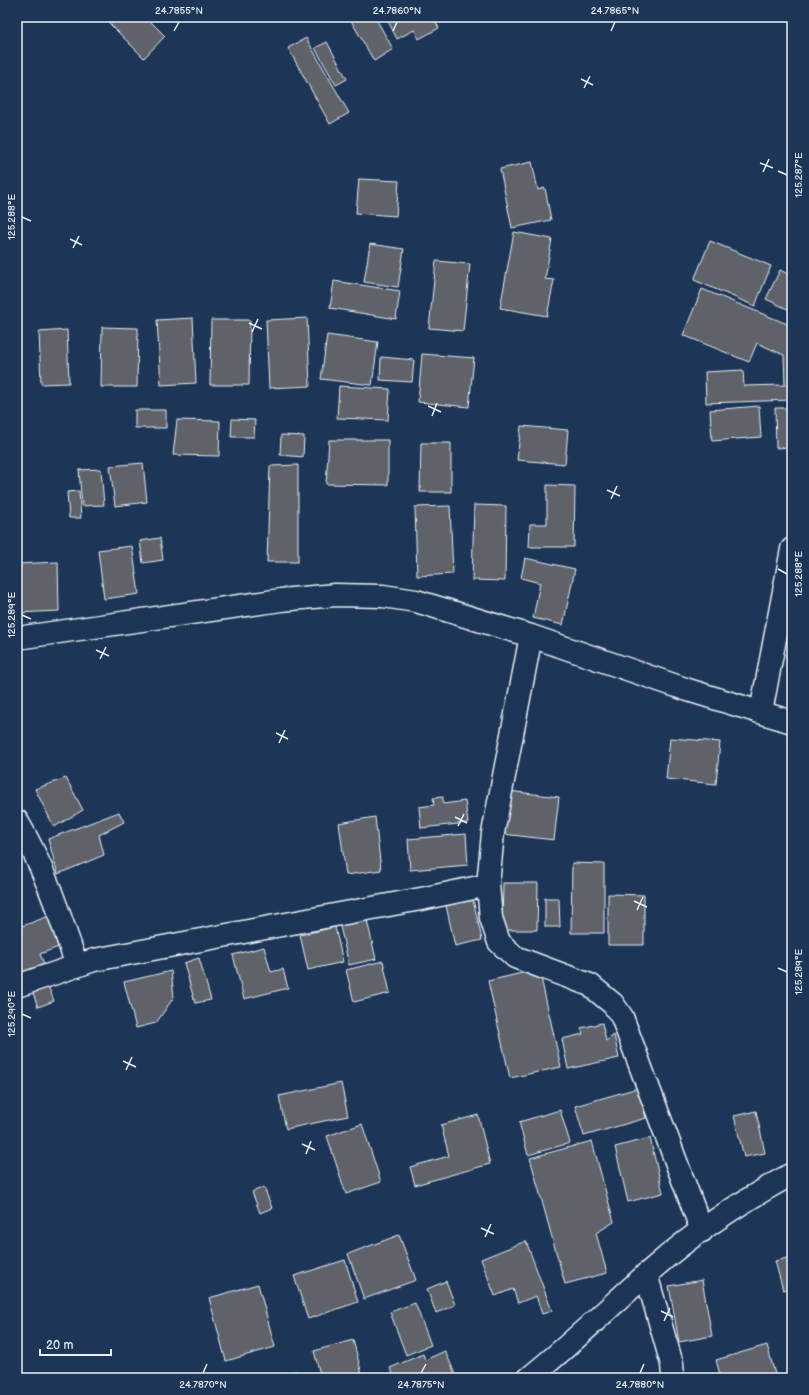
<svg xmlns="http://www.w3.org/2000/svg" width="809" height="1395" font-family="'Balsamiq Sans',sans-serif">
<rect width="100%" height="100%" fill="#1d3557"/>
<filter id="ink" filterUnits="userSpaceOnUse"><feTurbulence type="fractalNoise" baseFrequency=".025" numOctaves="2"/><feDisplacementMap in="SourceGraphic" scale="8" xChannelSelector="R" yChannelSelector="G"/><feConvolveMatrix kernelMatrix="1 2 1 2 8 2 1 2 1" color-interpolation-filters="sRGB"/></filter>
<g filter="url(#ink)">
<path fill="#5e6269" stroke="#e8f1f8" d="M114,17H146L165,36L144,58L109,23Z
M349,17H375L393,49L374,61Z
M386,17H433L439,28L419,39L414,30L397,39Z
M306,38L349,113L330,124L288,48Z
M327,42L347,79L336,85L315,48Z
M532,162L538,190L545,188L551,220L512,228L500,169Z
M359,179L399,181L396,216L356,213Z
M514,232L552,239L545,279L554,280L547,316L500,308Z
M710,241L771,266L755,306L694,280Z
M370,244L404,249L398,287L364,282Z
M436,261L470,264L463,331L429,328Z
M780,270L792,276V311L766,299Z
M334,281L400,291L396,319L330,308Z
M702,289L792,326V400L706,403L705,372L743,370L744,386L785,385L784,355L757,343L749,362L683,335Z
M193,318L196,383L161,385L157,320Z
M307,318L310,386L269,388L266,320Z
M211,320H250L249,385H210Z
M102,327L138,328L137,387H101Z
M67,330L69,383L41,384L39,332Z
M327,335L378,342L372,385L321,379Z
M422,354L474,358L469,407L418,402Z
M381,357L414,360L412,382L380,380Z
M339,386L390,389L388,420L337,418Z
M759,406L761,437L712,441L710,410Z
M775,408H792V447L776,448Z
M135,410H166V428H135Z
M232,419L255,420L254,437H231Z
M177,420L220,421L219,456L173,455Z
M521,426L568,430L565,464L517,460Z
M281,435L304,436L303,457L280,455Z
M329,440H388V485L326,484Z
M421,443H451V492H420Z
M143,463L147,502L115,506L110,466Z
M298,465V562H267L270,466Z
M101,469L104,505L82,506L79,470Z
M547,485L575,486L574,547H529L530,524H547Z
M79,491L81,518H69L67,492Z
M474,505L506,506L505,581L472,580Z
M450,506L453,574L417,576L415,507Z
M160,538L163,560L143,563L140,541Z
M132,546L139,594L104,599L98,550Z
M525,558L575,569L563,625L533,618L540,583L521,578Z
M58,562L59,611L17,613V564Z
M670,738L720,742L716,784L666,779Z
M66,778L83,810L54,827L35,789Z
M508,791L559,797L554,840L503,834Z
M443,797V804L465,801L468,823L421,828L419,807L434,805L433,798Z
M119,812L124,822L99,835L104,855L58,874L48,839Z
M375,817L381,870L346,875L339,823Z
M466,834L468,865L410,870L408,839Z
M572,863L604,864V933H571Z
M503,883H538L537,930H502Z
M608,894L644,895V945H608Z
M472,895L482,940L455,946L445,901Z
M545,898H559L560,927H545Z
M49,916L61,946L40,954L44,964L17,974V928Z
M366,916L376,959L349,965L339,922Z
M335,927L343,962L308,970L300,935Z
M264,947L271,972L283,969L288,988L244,999L233,955Z
M199,958L211,1000L195,1003L184,963Z
M383,961L390,993L354,1002L346,970Z
M539,969L561,1067L510,1078L488,981Z
M171,971L174,997L156,1023L136,1028L124,982Z
M48,986L54,1001L38,1007L33,993Z
M602,1023L606,1041L614,1035L619,1058L568,1069L562,1039L583,1034L581,1028Z
M341,1083L348,1116L286,1129L279,1096Z
M638,1088L646,1118L584,1136L575,1106Z
M560,1110L570,1143L528,1155L519,1122Z
M756,1111L765,1153L744,1157L734,1116Z
M478,1115L490,1164L415,1185L410,1167L449,1156L441,1125Z
M362,1124L381,1182L346,1194L327,1136Z
M650,1138L663,1193L628,1202L615,1147Z
M592,1141L614,1222L596,1233L607,1273L565,1284L530,1158Z
M264,1187L272,1208L260,1213L252,1192Z
M399,1235L416,1280L364,1299L348,1254Z
M526,1241L552,1311L542,1314L536,1296L518,1303L513,1289L495,1296L481,1259Z
M792,1257V1288L783,1290L775,1261Z
M345,1260L358,1302L308,1319L294,1276Z
M702,1280L712,1336L679,1342L669,1286Z
M446,1281L455,1305L436,1313L427,1289Z
M258,1284L275,1347L226,1361L209,1298Z
M415,1303L431,1345L406,1355L390,1312Z
M353,1340L363,1378H321L314,1351Z
M767,1345L776,1378H721L716,1360Z
M445,1351L457,1378H395L390,1368L423,1354L425,1360Z
M296,1371L298,1378H271Z"/>
<g fill="none" stroke-linecap="round" stroke-linejoin="round">
<defs>
<path id="street" d="M531,636L493,833L488,885L491,918L499,942L515,957L590,985L613,1004L622,1017L702,1231
M17,638L281,600L335,595L383,596L416,601L531,636L688,690L792,722
M761,712L792,549
M17,821C44,866 60,916 77,966
M17,986L94,960L426,898L488,885
M646,1274L672,1364L673,1378
M529,1378C573,1343 613,1303 656,1266C697,1230 744,1200 792,1174"/>
</defs>
<use href="#street" stroke="#e8f1f8" stroke-width="25"/>
<use href="#street" stroke="#1d3557" stroke-width="22"/>
</g>
</g>
<path fill="none" stroke="#e8f1f8" stroke-width="1.5" d="M174,31L179,22M393,31L397,22M611,31L615,22M581,79L593,85M584,88L590,76M760,163L773,168M778,171L787,175M763,172L769,159M22,217L31,221M70,239L82,245M73,248L79,236M249,323L262,329M252,332L258,319M428,406L441,412M432,416L437,403M607,490L620,496M611,499L617,486M778,569L787,574M22,615L31,619M96,650L109,656M100,659L106,647M276,733L288,739M279,743L285,730M455,817L467,823M458,826L464,814M634,901L647,907M637,910L643,897M778,968L787,972M22,1014L31,1018M123,1061L136,1067M126,1070L132,1057M302,1144L315,1150M306,1154L311,1141M481,1228L494,1234M485,1237L491,1224M661,1311L673,1317M664,1321L670,1308M203,1373L207,1364M421,1373L426,1364M640,1373L644,1364"/>
<rect width="809" height="1395" fill="none" stroke="#1d3557" stroke-width="44"/>
<path d="M40 1349v6h71v-6" fill="none" stroke="#e8f1f8" stroke-width="2"/>
<text x="46" y="1349" font-size="12" fill="#e8f1f8" stroke="#1d3557" stroke-width="3" paint-order="stroke">20 m</text>
<rect x="22" y="22" width="765" height="1351" fill="none" stroke="#e8f1f8" stroke-width="1.5"/>
<g font-size="10" text-anchor="middle" fill="#e8f1f8">
<text x="179" y="14">24.7855°N</text>
<text x="397" y="14">24.7860°N</text>
<text x="615" y="14">24.7865°N</text>
<text transform="translate(798 175) rotate(-90)" y="4">125.287°E</text>
<text transform="translate(11 217) rotate(-90)" y="4">125.288°E</text>
<text transform="translate(798 574) rotate(-90)" y="4">125.288°E</text>
<text transform="translate(11 615) rotate(-90)" y="4">125.289°E</text>
<text transform="translate(798 972) rotate(-90)" y="4">125.289°E</text>
<text transform="translate(11 1014) rotate(-90)" y="4">125.290°E</text>
<text x="203" y="1388">24.7870°N</text>
<text x="421" y="1388">24.7875°N</text>
<text x="640" y="1388">24.7880°N</text>
</g>
</svg>
